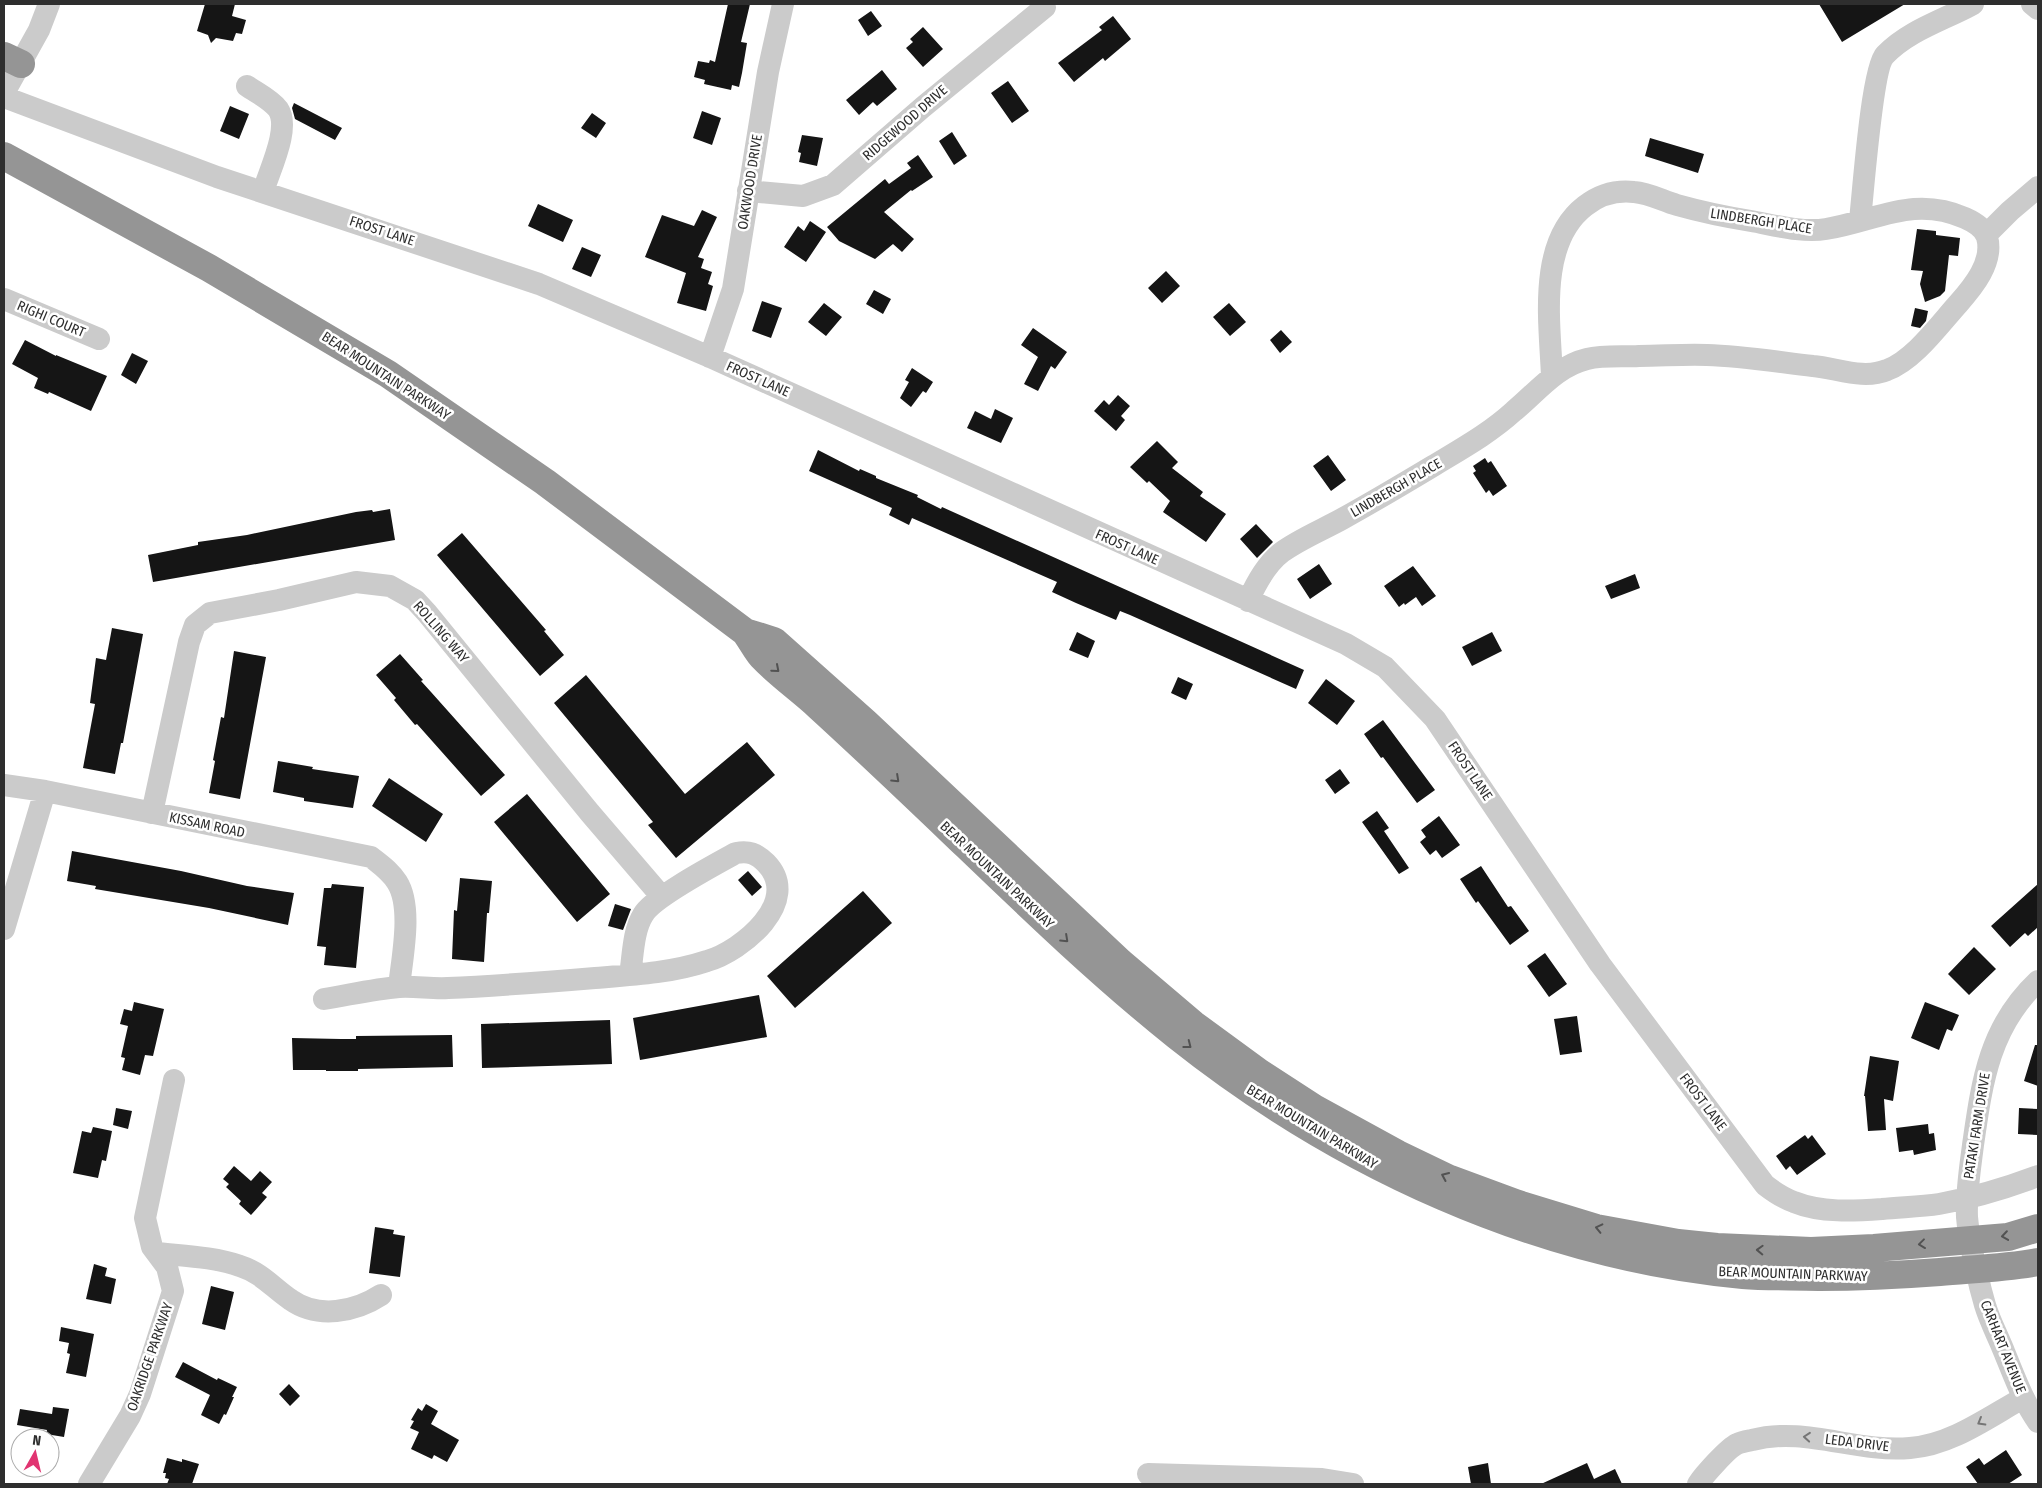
<svg xmlns="http://www.w3.org/2000/svg" width="2042" height="1488" font-family="'Fira Sans Condensed',sans-serif">
<rect width="100%" height="100%" fill="#fff"/>
<path fill="#151515" d="M205,4H235L232,16L246,20L242,34L236,33L233,41L216,38L211,43L208,35L197,31Z
M728,4H750L741,42L747,43L742,73L739,87L732,85L731,90L704,84L705,80L694,77L698,61L709,63L710,60L715,62Z
M1819,4H1905L1842,42Z
M871,11L882,26L868,36L858,20Z
M1113,16L1131,39L1105,61L1103,58L1074,82L1058,63L1102,30L1099,27Z
M923,27L943,49L923,67L906,48L913,42L910,39Z
M882,70L897,89L877,106L873,102L859,115L846,100Z
M1008,81L1029,111L1012,123L991,93Z
M294,103L342,128L335,140L295,119L292,108Z
M230,106L249,114L239,139L220,131Z
M702,111L721,118L712,145L693,138Z
M592,113L606,123L596,138L581,128Z
M952,132L967,156L954,165L939,141Z
M802,135L823,138L817,166L799,162L801,153L798,152Z
M1650,138L1704,154L1698,173L1645,156Z
M918,155L933,177L912,191L911,190L884,212L914,239L902,252L893,244L875,259L839,241L827,227L885,179L889,184L911,168L907,163Z
M538,204L573,220L563,242L528,226Z
M702,210L717,217L698,257L704,259L701,268L712,272L708,284L713,286L706,311L677,303L686,273L645,257L662,215L694,226Z
M810,221L826,232L806,262L784,247L798,226L804,231Z
M1917,229L1936,231V235L1960,238L1958,256L1949,255L1945,291L1940,296L1925,302L1920,284L1923,271L1911,270Z
M582,247L601,255L591,277L572,269Z
M1166,271L1180,286L1162,303L1148,288Z
M874,290L891,299L883,314L866,304Z
M762,301L782,308L771,338L752,331Z
M824,303L842,317L826,336L808,322Z
M1229,303L1246,322L1230,336L1213,317Z
M1915,308L1928,311L1926,321L1920,328L1911,326Z
M1033,328L1067,352L1055,369L1051,366L1038,391L1024,384L1038,357L1021,345Z
M1281,330L1292,342L1280,353L1270,340Z
M25,340L56,356V355L107,376L91,411L49,392L48,394L34,388L38,378L12,364Z
M132,353L148,361L136,384L121,375Z
M912,368L933,382L926,393L923,391L911,407L900,398L909,382L905,380Z
M1118,395L1130,406L1121,416L1125,420L1116,431L1094,411L1104,400L1109,405Z
M995,409L1013,418L1001,443L967,428L975,411L991,419Z
M1157,441L1178,462L1172,468L1203,492L1200,496L1226,514L1206,542L1163,512L1170,501L1149,481L1147,483L1130,467Z
M818,450L859,471L860,469L876,476V478L918,495L917,497L941,509L942,507L1304,670L1296,689L1130,615L1120,611L1116,620L1076,603L1052,592L1057,582L912,518L909,525L889,515L892,508L809,471Z
M1328,455L1346,480L1331,491L1313,466Z
M1485,458L1488,463L1491,461L1507,486L1493,496L1489,490L1486,493L1473,473L1476,471L1473,466Z
M390,509L395,540L153,582L148,555L198,545V542L247,535L356,512L372,510L373,512Z
M1256,524L1273,542L1257,558L1240,539Z
M462,533L546,630L544,631L564,655L540,676L437,555Z
M1319,564L1332,584L1310,599L1297,579Z
M1413,566L1436,596L1422,606L1416,597L1405,605L1404,603L1399,607L1384,586Z
M1635,574L1640,588L1611,599L1605,586Z
M112,628L143,634L123,743H121L115,774L83,768L95,704L90,703L96,658L106,660Z
M1077,632L1095,641L1088,658L1069,650Z
M1492,632L1502,651L1472,666L1462,647Z
M234,651L266,657L240,799L209,793L215,761L213,760L221,717L224,718Z
M400,654L423,680L421,681L431,692L505,775L481,796L417,724L415,725L394,700L396,698L376,675Z
M586,675L685,794L747,742L775,775L676,858L648,825L653,822L554,703Z
M1178,677L1193,684L1186,700L1171,693Z
M1326,679L1355,701L1337,725L1308,703Z
M1383,720L1435,790L1417,803L1383,757L1381,758L1364,734Z
M278,761L313,767L312,769L359,776L353,808L304,801V798L273,792Z
M1340,769L1350,783L1335,794L1325,780Z
M389,778L443,814L426,842L372,806Z
M527,794L610,894L577,922L494,822Z
M1377,811L1389,828L1384,831L1409,868L1399,874L1362,822Z
M1439,816L1460,845L1442,858L1436,850L1430,855L1420,842L1426,837L1421,830Z
M72,851L181,871L247,886L294,893L288,925L209,908L95,889L96,886L67,881Z
M1481,866L1508,907L1511,906L1529,931L1510,945L1478,901L1476,903L1460,879Z
M748,871L762,887L752,896L738,880Z
M460,878L492,881L489,913H487L484,962L452,959L454,910L457,911Z
M332,884L364,887L356,968L324,965L326,947L317,946L324,888H331Z
M2038,884V927L2028,936L2025,933L2010,947L1991,926Z
M863,891L892,923L795,1008L767,976Z
M615,904L631,909L623,930L608,926Z
M1974,947L1996,969L1969,995L1948,974Z
M1545,953L1567,984L1549,997L1527,966Z
M759,995L767,1037L640,1060L633,1018Z
M134,1002L164,1009L153,1056L145,1055L140,1075L122,1070L125,1058L121,1057L128,1026L120,1024L124,1009L132,1011Z
M1925,1002L1959,1015L1952,1031L1947,1029L1939,1050L1911,1038Z
M1577,1016L1582,1052L1560,1055L1554,1019Z
M610,1020L612,1064L482,1068L481,1024Z
M452,1035L453,1067L358,1069V1071H326V1070H293L292,1038L341,1039H356V1036Z
M2035,1045H2038V1086L2024,1081Z
M1870,1056L1899,1061L1893,1101L1884,1099L1886,1130L1868,1131L1865,1096H1864Z
M116,1108L132,1111L128,1129L113,1125Z
M2019,1108L2038,1109V1135L2018,1134Z
M1928,1124L1929,1134L1934,1133L1936,1150L1914,1155L1913,1150L1899,1152L1896,1128Z
M93,1127L112,1131L106,1161L102,1160L98,1178L73,1173L82,1131L91,1133Z
M1805,1135L1808,1139L1812,1135L1826,1154L1797,1175L1790,1166L1786,1170L1776,1156Z
M234,1166L251,1181L260,1171L272,1182L262,1193L267,1197L251,1215L239,1204L241,1201L226,1187L229,1184L223,1179Z
M375,1227L394,1230L393,1234L405,1236L400,1277L369,1273Z
M94,1264L107,1268L105,1276L116,1279L111,1304L86,1299Z
M211,1286L234,1292L225,1330L202,1324Z
M61,1327L94,1334L86,1377L66,1373L70,1354L67,1353L69,1343L59,1341Z
M183,1362L217,1380L218,1378L237,1387L232,1397H234L226,1415L224,1414L219,1424L201,1415L210,1395L175,1377Z
M289,1384L300,1396L290,1406L279,1394Z
M426,1404L438,1411L431,1424L459,1440L447,1462L434,1455L432,1459L411,1449L419,1432L410,1428L414,1421L411,1420L418,1408L422,1411Z
M53,1407L69,1409L64,1437L46,1434L47,1430L17,1425L20,1409L52,1414Z
M2006,1450L2022,1475L2008,1484H1978L1966,1467L1979,1458L1984,1465Z
M167,1458L182,1462V1459L199,1464L192,1484H167L169,1479L165,1478L166,1473H163Z
M1488,1463L1491,1484H1471L1468,1467Z
M1587,1463L1594,1479L1615,1469L1622,1484H1541Z"/>
<g fill="none" stroke-linecap="round" stroke-linejoin="round">
<path stroke="#cbcbcb" stroke-width="22" d="M2032,4L2038,9
M247,86C257,93 270,99 278,109C291,128 269,171 263,192
M4,93L39,30L49,4
M4,97L217,177L539,284L710,357L1346,644L1385,667L1435,719L1600,964L1765,1185C1774,1192 1783,1198 1794,1202C1821,1213 1854,1211 1882,1209C1900,1207 1920,1207 1939,1204C1973,1198 2006,1188 2038,1176
M748,191L803,196L833,185L923,107L1045,7
M1860,220C1863,194 1872,68 1885,55C1909,30 1944,20 1973,4
M1986,235L2010,211L2038,187
M4,299L99,339
M710,357L733,289L768,72L783,4
M1248,601C1256,583 1266,564 1282,552C1300,539 1322,530 1342,519C1373,502 1403,484 1433,466C1461,449 1490,433 1514,411C1537,392 1557,366 1587,359C1603,355 1622,357 1639,356C1662,356 1685,354 1707,355C1742,356 1778,362 1813,366C1837,368 1863,380 1887,370C1914,360 1939,325 1958,304C1973,287 1994,262 1987,237C1984,228 1974,222 1965,218C1913,195 1876,221 1826,229C1802,233 1774,225 1751,221C1726,217 1702,212 1677,205C1663,201 1649,193 1634,192C1616,190 1599,195 1585,206C1537,243 1550,323 1552,377
M4,785L45,791L371,857C381,865 390,871 397,882C413,907 402,958 399,987
M152,813L189,642L195,625L210,613L279,600L356,582L390,586L415,600L427,613L590,813L662,897
M4,929L45,791
M2038,981C1989,1027 1982,1082 1973,1145C1970,1169 1966,1193 1967,1217C1969,1241 1978,1281 1985,1305C1990,1322 1999,1338 2005,1354C2015,1378 2023,1401 2038,1422
M324,999C349,995 374,989 399,987C415,986 432,989 448,988C497,986 546,982 595,978C633,975 671,973 707,961C742,951 803,901 766,863C756,853 749,851 736,853C716,864 652,898 643,915C633,931 633,956 630,975
M157,1253C184,1256 214,1257 240,1266C262,1273 273,1288 291,1300C318,1319 355,1312 381,1295
M1148,1474L1322,1479L1353,1484
M89,1484L130,1416L140,1394L173,1291L167,1267L152,1247L145,1218L174,1080
M1698,1484C1704,1475 1728,1448 1737,1444C1741,1442 1747,1441 1752,1440C1805,1426 1856,1453 1910,1448C1951,1445 1987,1418 2023,1398"/>
<path stroke="#959595" stroke-width="28" d="M4,56L21,64
M4,156L209,268L388,374L545,482L745,632L774,641L866,723L1120,962L1193,1024L1260,1073L1314,1108L1398,1154L1450,1179L1515,1203L1596,1228L1678,1243L1717,1247L1811,1251L1874,1248L2008,1237L2038,1228
M745,632C751,640 756,650 762,657C779,675 801,690 819,707C864,748 908,790 952,832C1025,902 1098,973 1177,1036C1338,1164 1536,1256 1743,1275C1768,1277 1794,1276 1819,1277C1860,1277 1900,1275 1940,1272C1973,1269 2006,1268 2038,1262"/>
</g>
<defs><path id="oneway-chevron" d="M-2-3.5L2.5 0L-2 3.5" fill="none" stroke-width="1.6" stroke-linecap="round" stroke-linejoin="round" transform="scale(1.25)"/></defs>
<g stroke="#525252">
<use href="#oneway-chevron" transform="translate(776 669) rotate(41)"/>
<use href="#oneway-chevron" transform="translate(896 779) rotate(43)"/>
<use href="#oneway-chevron" transform="translate(1065 939) rotate(43)"/>
<use href="#oneway-chevron" transform="translate(1188 1045) rotate(38)"/>
<use href="#oneway-chevron" transform="translate(1445 1176) rotate(-156)"/>
<use href="#oneway-chevron" transform="translate(1599 1228) rotate(-167)"/>
<use href="#oneway-chevron" transform="translate(2005 1236) rotate(172)"/>
<use href="#oneway-chevron" transform="translate(1922 1244) rotate(173)"/>
<use href="#oneway-chevron" transform="translate(1760 1250) rotate(-178)"/>
</g>
<g stroke="#757575">
<use href="#oneway-chevron" transform="translate(1981 1422) rotate(150)"/>
<use href="#oneway-chevron" transform="translate(1807 1437) rotate(-175)"/>
</g>
<g text-anchor="middle" dominant-baseline="central" stroke-width="5" stroke-linejoin="round" paint-order="stroke">
<g font-size="14" fill="#2e2e2e" stroke="#fff">
<text transform="translate(905 123) rotate(-41)">RIDGEWOOD DRIVE</text>
<text transform="translate(750 182) rotate(-81)">OAKWOOD DRIVE</text>
<text transform="translate(1761 221) rotate(9)">LINDBERGH PLACE</text>
<text transform="translate(382 231) rotate(18)">FROST LANE</text>
<text transform="translate(51 319) rotate(23)">RIGHI COURT</text>
<text transform="translate(386 376) rotate(33)">BEAR MOUNTAIN PARKWAY</text>
<text transform="translate(758 379) rotate(24)">FROST LANE</text>
<text transform="translate(1396 488) rotate(-30)">LINDBERGH PLACE</text>
<text transform="translate(1127 547) rotate(24)">FROST LANE</text>
<text transform="translate(441 632) rotate(49)">ROLLING WAY</text>
<text transform="translate(1470 771) rotate(56)">FROST LANE</text>
<text transform="translate(207 825) rotate(12)">KISSAM ROAD</text>
<text transform="translate(997 875) rotate(43)">BEAR MOUNTAIN PARKWAY</text>
<text transform="translate(1703 1102) rotate(53)">FROST LANE</text>
<text transform="translate(1977 1126) rotate(-81)">PATAKI FARM DRIVE</text>
<text transform="translate(1312 1127) rotate(31)">BEAR MOUNTAIN PARKWAY</text>
<text transform="translate(1793 1274) rotate(2)">BEAR MOUNTAIN PARKWAY</text>
<text transform="translate(2003 1347) rotate(68)">CARHART AVENUE</text>
<text transform="translate(150 1357) rotate(-71)">OAKRIDGE PARKWAY</text>
<text transform="translate(1857 1443) rotate(7)">LEDA DRIVE</text>
</g>
</g>
<rect width="2042" height="1488" fill="none" stroke="#2e2e2e" stroke-width="10"/>
<g transform="translate(35 1453) rotate(8)"><circle r="24" fill="#ffffff" stroke="#ababab"/>
<path d="M0-4L9 19L0 12L-9 19Z" fill="#e13471"/>
<text y="-8" font-size="14" font-weight="bold" text-anchor="middle" fill="#2e2e2e">N</text>
</g>
</svg>
